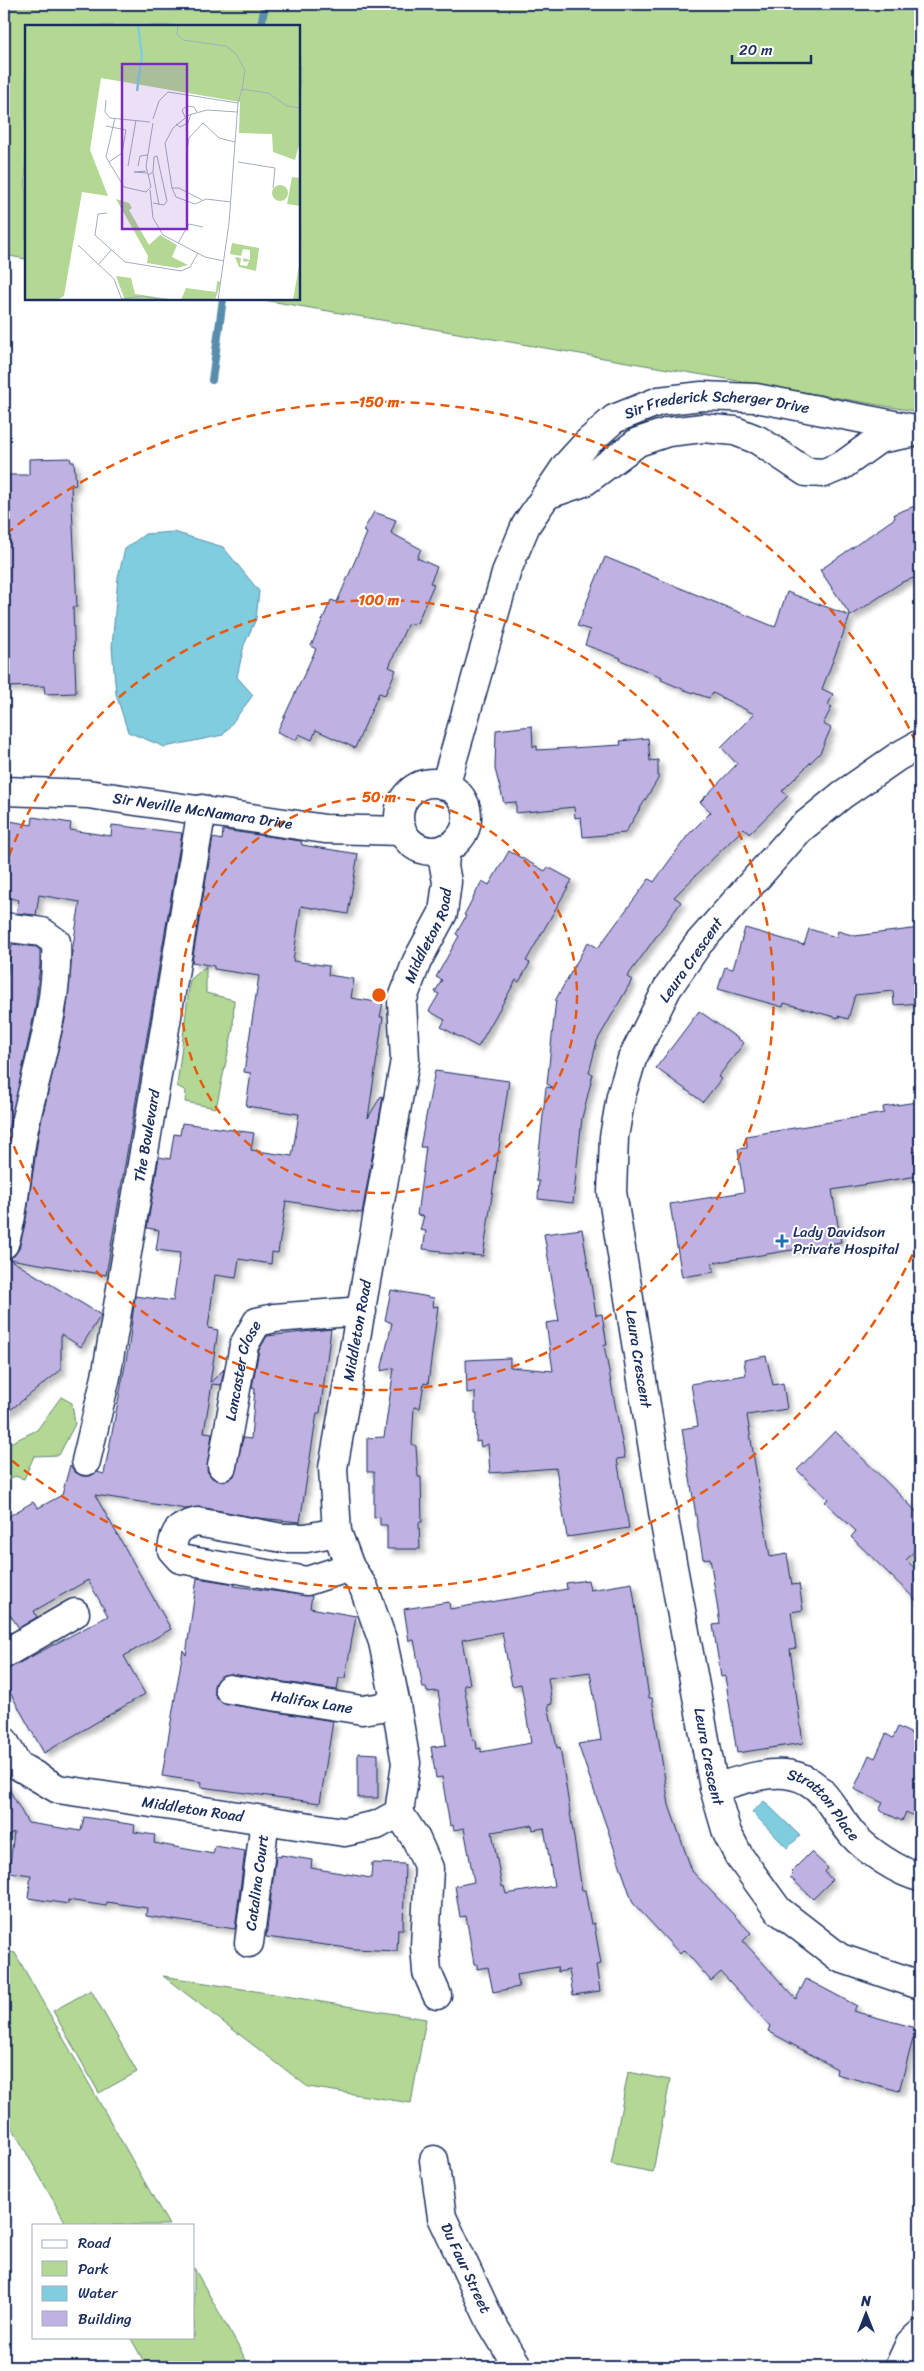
<svg xmlns="http://www.w3.org/2000/svg" width="924" height="2371" font-family="Sriracha,sans-serif">
<defs>
<filter id="shadow"><feDropShadow dx="4.5" dy="4.5" stdDeviation="2.5" flood-color="#0004"/></filter>
</defs>
<rect width="100%" height="100%" fill="#fff"/>
<filter id="ink" filterUnits="userSpaceOnUse"><feTurbulence type="fractalNoise" baseFrequency=".02" numOctaves="2"/><feDisplacementMap in="SourceGraphic" scale="10" xChannelSelector="R" yChannelSelector="G"/><feConvolveMatrix kernelMatrix="1 2 1 2 8 2 1 2 1" color-interpolation-filters="sRGB"/></filter>
<g filter="url(#ink)">
<path fill="#b3d893" stroke="#678478" d="M4,4H920V412L258,299H299V26H26V259L4,255Z
M206,966V993L234,1000L233,1029L216,1108L185,1102L186,1091L177,1086L190,980Z
M61,1397L72,1403L75,1424L59,1455L34,1456L24,1479L15,1476L4,1483V1446L37,1430Z
M4,1951L15,1953L169,2225H67L4,2113Z
M163,1976L426,2019L411,2103L308,2087Z
M91,1990L137,2072L99,2093L53,2011Z
M628,2072L670,2080L653,2172L611,2164Z
M194,2268L250,2367H147L130,2337H194Z"/>
<path fill="#80cddf" stroke="#588eab" d="M174,532L223,547L259,591L256,619L244,645L237,677L253,695L223,735L165,747L128,732L116,694L112,647L118,577L125,549L145,534Z
M764,1801L800,1836L787,1848L752,1812Z"/>
<g fill="none" stroke-linecap="round" stroke-linejoin="round">
<path stroke="#588eab" stroke-width="8" d="M261,26L265,4
M212,380L223,299"/>
</g>
<path fill="#bfb2e3" stroke="#1b2f5e" fill-rule="evenodd" filter="url(#shadow)" d="M70,458L71,462H74L76,485L71,486L77,607H73L76,693L45,694L44,686L4,687V484H8V475H29V459Z
M920,504V576L902,582L851,616L820,570L895,518L894,514Z
M374,512L396,520L391,533L421,549L417,558L437,567L430,583L434,584L417,623L407,625L389,667L396,670L385,695L379,693L355,748L316,730L312,740L299,734L296,740L277,732L316,649L311,646L331,600L337,602L367,533L363,531Z
M605,557L775,627L787,592L850,616L822,689L833,694L828,705L832,707L823,724L831,728L820,753L782,791L788,796L749,834L744,828L674,897L681,902L627,977L632,980L597,1041L589,1073L593,1074L582,1118L573,1203L538,1199L539,1181H536L546,1087L554,1088L547,1084L556,999L588,942L598,948L649,879L654,882L688,835L711,812L700,802L737,764L721,747L754,714L713,693L709,698L685,690L661,680L662,677L620,660L621,658L585,645L590,630L577,626Z
M532,726L533,747L537,746V750L621,745L620,741L648,738L650,761L658,760V779L625,833L583,837L581,817L575,818L574,807L516,813V802L504,803L495,769L496,730Z
M33,817L71,823L70,830L111,836L112,825L182,833L106,1275L9,1259L101,1315L81,1347L61,1334V1370L4,1415V1259L14,1256L19,1249L26,1219L39,1131L66,1015L72,952L80,902L39,895L36,915L16,913L19,900L4,897V820L32,825Z
M223,830L301,841L302,845L358,854L348,914L301,906L293,961L329,966L328,975L354,979L351,998L383,1003L380,1017H383L368,1118L381,1096L383,1097L362,1213L286,1201L278,1253L272,1252L271,1264L239,1259L236,1278L215,1275L208,1328L218,1330L210,1383L224,1369L221,1385L212,1384L204,1432L212,1433L207,1471L212,1478L219,1481L228,1480L234,1476L243,1438L251,1439L255,1388L252,1387L259,1350L267,1336L331,1329L320,1413H317L300,1522L258,1518L200,1507L186,1509L95,1495L171,1629L124,1656L145,1694L44,1753L4,1682V1671L108,1616L88,1580L34,1611L37,1617L19,1628L4,1606V1519L33,1502L38,1508L62,1495L70,1465L75,1472L82,1476H90L97,1472L104,1474L129,1345L135,1296L173,1301L180,1253L156,1250L159,1230L147,1228L159,1157L170,1159L174,1134L180,1135L182,1123L254,1133L251,1150L292,1156L299,1114L246,1106L251,1073L244,1072L259,976L214,969V966L192,962L213,838L222,840Z
M509,851L545,871L548,867L572,880L526,961L530,963L519,982L516,980L478,1047L441,1027L445,1020L429,1011L439,994L435,992L442,980L436,977L459,936L456,934L466,916L464,915L482,881L489,885Z
M745,928L804,945L809,929L836,937L838,931L855,936L920,928V1003L894,1005L893,991L855,995L848,1019L838,1016V1018L784,1003L783,1007L718,989L725,967L733,969Z
M12,944L36,947L40,950V965L35,1010L4,1155V994Z
M699,1011L744,1043L718,1077L721,1079L703,1102L656,1068Z
M435,1071L509,1081L483,1256L441,1253V1251L423,1249L426,1231L420,1230L424,1216L417,1215L426,1147H420Z
M917,1102L920,1122V1150L913,1152L917,1176L832,1190L841,1242L712,1263L714,1272L682,1277L670,1204L744,1192L738,1149L747,1148L746,1136L884,1113L883,1107Z
M582,1229L596,1315L602,1314L607,1345H604L625,1458L617,1459L629,1528L567,1537L556,1468L490,1473L488,1444L481,1447L480,1441L476,1442L477,1413H475V1392L467,1393L466,1360L510,1358V1367L553,1371L546,1323L559,1321L544,1234Z
M391,1290L434,1298L433,1307L438,1306L428,1384L424,1383L420,1408L414,1407L412,1444L416,1446L418,1477H421L422,1522H419L420,1549H387V1525H380V1517L374,1518V1472H367V1438L384,1437L394,1368L381,1371L392,1323L385,1320Z
M766,1356L773,1385L783,1383L787,1409L747,1415L770,1557L787,1554L792,1585L799,1584L803,1610L791,1612L796,1648L790,1649L803,1743L737,1753L725,1676L721,1677L713,1625L720,1624L710,1558L703,1559L682,1429L698,1426L691,1384L746,1375L744,1360Z
M835,1431L920,1515V1545L906,1560L920,1573V1604L851,1537L856,1531L825,1502L828,1499L797,1470Z
M197,1578L235,1584L234,1586L312,1596L310,1608L356,1616L345,1678H339L337,1690L231,1674L223,1675L217,1680L214,1686L215,1695L220,1701L226,1704L333,1721L320,1803L201,1787L202,1782L162,1776L183,1650L186,1655Z
M588,1580L590,1590L632,1583L649,1698H652L669,1805L692,1871L751,1933L743,1941L796,1999L806,1979L857,2006L853,2011L916,2028L899,2091L836,2074L837,2069L768,2031L770,2026L721,1972L711,1981L684,1950L680,1954L633,1903L578,1744L601,1740L590,1672L548,1678L552,1704L548,1705L557,1748L560,1747L582,1890H585L591,1924L594,1923L601,1964L596,1965L600,1991L573,1995L569,1970L558,1972L557,1967L517,1974L519,1987L493,1992L488,1967L477,1969V1964H474L466,1916L460,1917L455,1886L474,1882L464,1828L454,1830L453,1825L450,1826L442,1777L436,1778L431,1747L446,1745L438,1691L427,1692L426,1688H423L414,1640L409,1641L404,1609L449,1602L450,1609L567,1589L566,1583ZM502,1632L512,1686L521,1684L531,1743L481,1752V1748L477,1749L476,1740H473L464,1685L470,1684L462,1640ZM532,1825L533,1830L544,1828L554,1886L506,1894L504,1886L502,1887L492,1832Z
M898,1727L920,1738V1819L906,1812L902,1821L879,1810L883,1803L854,1789L869,1755L875,1758L886,1734L893,1738Z
M358,1753L378,1754V1798H358Z
M4,1780L28,1823L81,1831L84,1817L135,1825L134,1832L155,1835L154,1843L213,1854L215,1846L245,1851L235,1929L146,1916L147,1908L107,1902L106,1906L68,1900V1904L28,1898L31,1875L9,1872L14,1832L4,1838Z
M811,1852L828,1868L825,1872L832,1880L813,1899L790,1877L793,1874L791,1872Z
M281,1855L312,1860L311,1868L371,1878L372,1863L405,1864L403,1929H398L397,1951L355,1949L266,1937L276,1856L281,1857Z"/>
<g fill="none" stroke-linecap="round" stroke-linejoin="round">
<defs>
<g id="minor">
<path d="M546,495L584,482L638,442L668,432L703,428L735,431L758,440L806,472L824,473L843,465L879,439L911,433"/>
<path id="s1" d="M920,744L897,757L842,795L799,830L698,944L667,989L632,1059L621,1096L614,1137L612,1192L665,1524L714,1788L727,1833L739,1856L778,1910L840,1958L920,1985"/>
<circle cx="433" cy="817" r="34"/>
<path id="s2" d="M445,786L507,570L526,525L566,466L587,443L614,419L659,401L702,396L756,398L920,430"/>
<path id="s3" d="M4,791L88,794L325,829L402,831"/>
<path d="M4,927L42,932L56,942C59,1005 37,1067 24,1128C16,1166 16,1207 4,1244"/>
<path id="s4" d="M86,1461L106,1377L202,809"/>
<path id="s5" d="M222,1466L244,1345L257,1322L275,1318L362,1311"/>
<path d="M337,1532L306,1538H282L197,1522C178,1527 174,1531 172,1550L180,1559L307,1581L350,1567"/>
<path d="M4,1654L75,1613"/>
<path id="s6" d="M229,1689L362,1710L396,1705"/>
<path id="s7" d="M4,1741L17,1765L58,1789L344,1832L377,1825L399,1813L406,1763L396,1705L383,1642L364,1588L350,1567L337,1532L333,1468L405,1060L402,1001L417,961L443,913L447,882L444,866L446,848"/>
<path id="s8" d="M714,1788C736,1782 762,1772 785,1774C824,1778 831,1810 853,1835C867,1851 900,1873 920,1877"/>
<path d="M399,1813L416,1839L429,1868L425,1946L427,1972L437,1995"/>
<path id="s9" d="M249,1943L265,1821"/>
<path id="s10" d="M434,2160L442,2217L491,2322L518,2367"/>
<path d="M899,2367L910,2343L920,2334"/>
</g>
</defs>
<use href="#minor" stroke="#1b2f5e" stroke-width="31"/>
<use href="#minor" stroke="#fff" stroke-width="28"/>
</g>
</g>
<g fill="none" stroke="#e8590c" stroke-width="2.5" stroke-dasharray="9 6">
<circle cx="379" cy="995" r="198"/>
<path d="M4 870A395 395 0 1 1 4 1120"/>
<path d="M919 1241A593 593 0 0 1 6 1456M6 534A593 593 0 0 1 919 749"/>
</g>
<path fill="#1f6fb2" stroke="#fff" stroke-width="2" d="M779.5 1233.5h5v5h5v5h-5v5h-5v-5h-5v-5h5z"/>
<g text-anchor="middle" dominant-baseline="central" stroke-width="4" stroke-linejoin="round" paint-order="stroke">
<g font-size="15" fill="#1b2f5e" stroke="#fff">
<text stroke="none"><textPath href="#s2" startOffset="518">Sir Frederick Scherger Drive</textPath></text>
<text stroke="none"><textPath href="#s3" startOffset="200">Sir Neville McNamara Drive</textPath></text>
<text stroke="none"><textPath href="#s7" startOffset="1325">Middleton Road</textPath></text>
<text transform="translate(691 960) rotate(-55)">Leura Crescent</text>
<text stroke="none"><textPath href="#s4" startOffset="331">The Boulevard</textPath></text>
<text stroke="none"><textPath href="#s7" startOffset="920">Middleton Road</textPath></text>
<text stroke="none"><textPath href="#s1" startOffset="738">Leura Crescent</textPath></text>
<text stroke="none"><textPath href="#s5" startOffset="98">Lancaster Close</textPath></text>
<text stroke="none"><textPath href="#s6" startOffset="84">Halifax Lane</textPath></text>
<text stroke="none"><textPath href="#s1" startOffset="1142">Leura Crescent</textPath></text>
<text stroke="none"><textPath href="#s7" startOffset="211">Middleton Road</textPath></text>
<text stroke="none"><textPath href="#s8" startOffset="124">Stratton Place</textPath></text>
<text stroke="none"><textPath href="#s9" startOffset="61">Catalina Court</textPath></text>
<text stroke="none"><textPath href="#s10" startOffset="114">Du Faur Street</textPath></text>
</g>
<g font-size="15" fill="#1b2f5e" stroke="#fff" text-anchor="start">
<text x="793" y="1232">Lady Davidson<tspan x="793" dy="17">Private Hospital</tspan></text>
</g>
</g>
<g transform="translate(25 25)">
<rect width="275" height="275" fill="#fff"/>
<path d="M275,0V116L270,135L248,127L247,109L214,108L215,77L76,53L65,125L83,171L57,167L39,271L32,275H0V1ZM267,152L275,153V181L262,179ZM247 168a8 8 0 1 1 16 0a8 8 0 1 1-16 0ZM91,174L104,178L107,183L104,185L124,220L135,210L152,220L147,232L163,240L152,243L122,238L123,231ZM207,218L234,223L231,246L214,242L210,232L216,233L215,240L222,241L224,236L219,237L218,233L225,235V225L218,224L216,231L205,229ZM275,235V275H268ZM91,251L106,253L110,269L152,275H100ZM192,256L196,257L190,275H156L161,263L191,267Z" fill="#b3d893"/>
<path fill="none" stroke="#80cddf" stroke-width="2.5" d="M112,66L117,31L113,0"/>
<path fill="none" stroke="#a4acbf" stroke-width="1" d="M153,0L152,9L158,15L201,21L211,29L220,45L217,66M217,64L243,68L262,81L275,83M81,75L80,87L85,93L125,97M160,92L157,85L162,81L169,82L172,87M90,93L81,132L99,162L121,167L126,162L121,141L128,98M128,94L134,76L143,67L213,78M151,99L155,102L163,98L166,89M81,101L101,105L97,128L84,137M162,125L164,113L178,98L194,113L210,117M213,137L250,143L248,163M103,141L111,95M113,141L115,131L123,130M121,146L109,147L122,148M128,148L134,180M123,150L128,147L129,132L132,131L142,176L139,180L128,178M147,163H154L177,175M125,165L128,193L138,210L180,232L199,236M206,177L181,174L170,179L151,172L147,163L140,118L148,103L164,90L182,85L212,87M82,188L73,189L70,210L100,237L156,246L165,242L173,228M153,218L164,199L178,202M53,220L89,254L97,275M74,239L86,225M97,274L117,271L139,275M193,275L204,198L213,78L217,64"/>
<path fill="#7b2cbf" fill-opacity="0.15" stroke="#7b2cbf" stroke-width="2.5" d="M97,39H162V204H97Z"/>
<rect width="275" height="275" fill="none" stroke="#1b2f5e" stroke-width="2.5"/>
</g>
<circle cx="379" cy="995" r="8" fill="#e8590c" stroke="#fff" stroke-width="2.5"/>
<g font-size="15" text-anchor="middle" font-weight="bold" fill="#e8590c" stroke="#fff" stroke-width="4" stroke-linejoin="round" paint-order="stroke">
<text x="379" y="407">150 m</text>
<text x="379" y="605">100 m</text>
<text x="379" y="802">50 m</text>
</g>
<rect width="924" height="2371" fill="none" stroke="#fff" stroke-width="20"/>
<rect x="10" y="10" width="904" height="2351" fill="none" stroke="#1b2f5e" stroke-width="2" filter="url(#ink)"/>
<rect x="32" y="2224" width="162" height="115" fill="#ffffff" stroke="#a4acbf"/>
<rect x="42" y="2240" width="25" height="8" fill="#ffffff" stroke="#a4acbf"/>
<text x="78" y="2248" font-size="15" fill="#1b2f5e">Road</text>
<rect x="42" y="2261" width="25" height="15" fill="#b3d893" stroke="#a4acbf"/>
<text x="78" y="2274" font-size="15" fill="#1b2f5e">Park</text>
<rect x="42" y="2286" width="25" height="15" fill="#80cddf" stroke="#a4acbf"/>
<text x="78" y="2298" font-size="15" fill="#1b2f5e">Water</text>
<rect x="42" y="2311" width="25" height="15" fill="#bfb2e3" stroke="#a4acbf"/>
<text x="78" y="2324" font-size="15" fill="#1b2f5e">Building</text>
<g transform="translate(866 2314)" stroke="#ffffff" stroke-width="4" paint-order="stroke">
<path d="M0-4L9 19L0 12L-9 19Z" fill="#1b2f5e"/>
<text y="-8" font-size="14" font-weight="bold" text-anchor="middle" fill="#1b2f5e">N</text>
</g>
<path d="M732 55v8h79v-8" fill="none" stroke="#1b2f5e" stroke-width="2.5"/>
<text x="739" y="55" font-size="15" fill="#1b2f5e" stroke="#ffffff" stroke-width="4" paint-order="stroke">20 m</text>
</svg>
